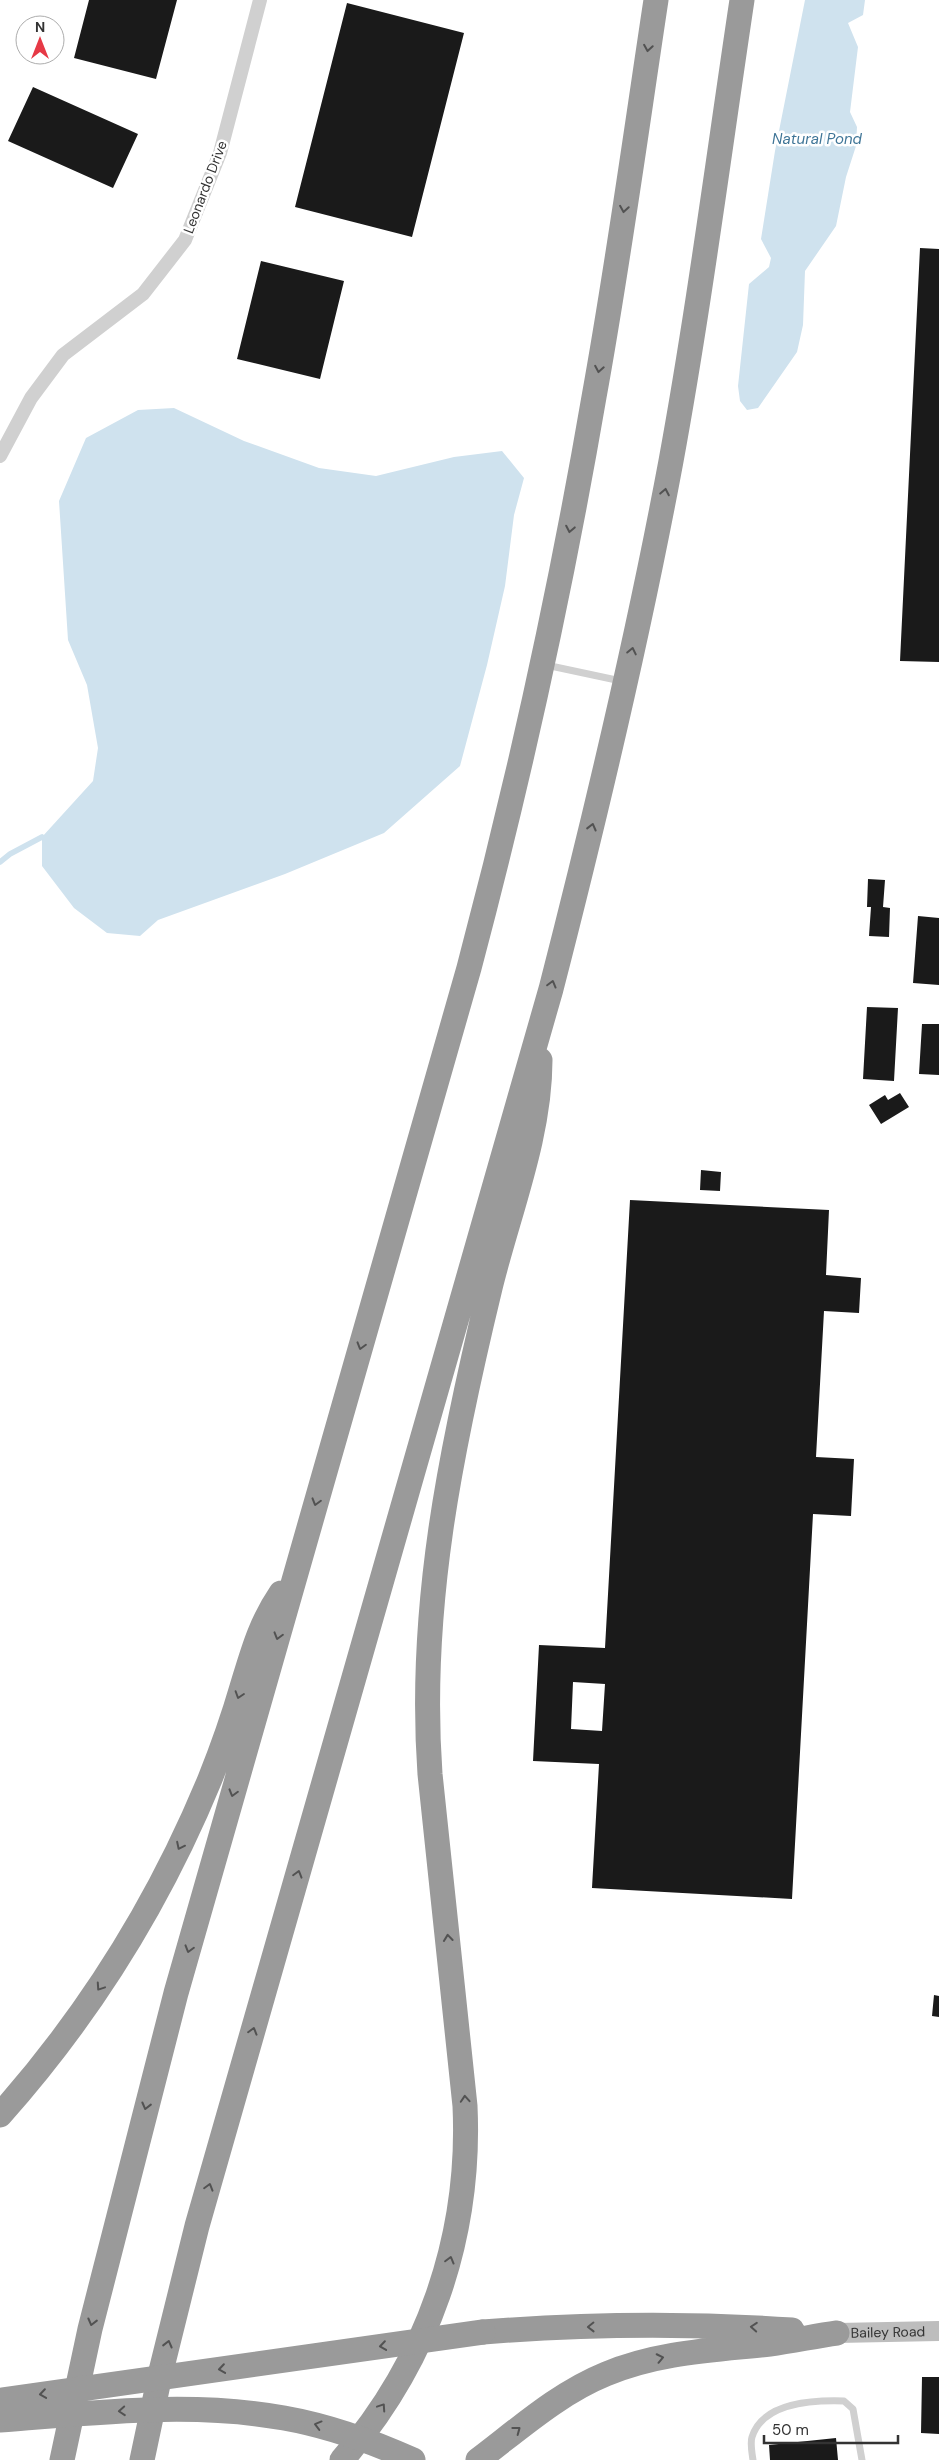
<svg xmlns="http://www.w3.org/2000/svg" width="939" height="2460" font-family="'DM Sans',sans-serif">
<rect width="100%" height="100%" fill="#fff"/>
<path fill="#cfe2ee" d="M805,0H865L863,15L848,23L858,47L850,112L857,127L856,146L846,177L836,226L805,271L803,325L797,352L758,408L747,410L740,401L738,386L749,284L769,267L771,258L761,239L775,151Z
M174,408L244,441L319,468L376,476L454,457L502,451L524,478L514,515L505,586L487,665L460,766L384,833L285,874L158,920L140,936L107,933L74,908L42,866V837L93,781L98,748L87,685L68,640L59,501L86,438L138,410Z"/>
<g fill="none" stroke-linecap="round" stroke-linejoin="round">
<path stroke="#cfe2ee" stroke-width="5.5" d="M0,862L10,854L42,837"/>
</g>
<path fill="#1a1a1a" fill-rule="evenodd" d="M89,0H177L156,79L74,58Z
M347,3L464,33L412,237L295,207Z
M33,87L138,134L113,188L8,141Z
M920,248L939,249V662L900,661Z
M261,261L344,281L320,379L237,359Z
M868,879L885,880L883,907L890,908L889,937L869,936L871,907H867Z
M918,916L939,918V985L913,983Z
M867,1007L898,1008L894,1081L863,1079Z
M922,1024H939V1075L919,1074Z
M900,1093L909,1107L881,1124L869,1105L885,1095L888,1100Z
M701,1170L721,1172L720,1191L700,1190Z
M630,1200L829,1210L826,1275L861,1278L859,1313L824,1311L816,1457L854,1459L851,1516L813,1514L792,1899L592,1888L599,1764L533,1761L539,1645L605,1648ZM573,1682L605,1684L602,1731L571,1729Z
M934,1995L939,1996V2017L932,2016Z
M922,2377H939V2434L921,2433Z
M836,2438L838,2460H770L769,2445Z"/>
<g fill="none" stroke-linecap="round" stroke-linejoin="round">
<path stroke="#d0d0d0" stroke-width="7" d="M546,665L621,681
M753,2460C752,2453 750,2443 752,2437C763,2402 813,2400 844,2401L853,2409L862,2460"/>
<path stroke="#d0d0d0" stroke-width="14" d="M0,456L31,398L63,355L143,294L185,240L220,153L260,0"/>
<path stroke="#bdbdbd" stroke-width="20" id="s1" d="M837,2333L939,2331"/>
<path stroke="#9a9a9a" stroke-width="25" d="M0,2115C89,2015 159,1903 210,1779C222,1749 233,1718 242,1687C253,1651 260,1624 281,1593
M483,2332C585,2324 690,2323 792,2330
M62,2460L90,2329L176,1993L469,968C519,780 561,589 594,397C618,265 636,132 656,0
M142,2460L160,2375L197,2226L551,989C596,814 638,638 671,461C699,308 719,153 742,0
M342,2460C428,2361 471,2237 465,2106L430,1774C418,1608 451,1449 490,1288C508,1214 540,1137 540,1060
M478,2460C519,2429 559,2393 606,2374C658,2352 715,2350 770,2344C793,2341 815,2336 837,2333"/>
<path stroke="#9a9a9a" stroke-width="25" d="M3,2400L483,2332
M0,2420C94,2413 190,2401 284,2418C329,2426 371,2441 413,2460"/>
</g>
<defs><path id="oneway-chevron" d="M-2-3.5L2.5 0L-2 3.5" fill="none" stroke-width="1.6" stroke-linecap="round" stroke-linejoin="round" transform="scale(1.25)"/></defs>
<g stroke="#525252">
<use href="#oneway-chevron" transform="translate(648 48) rotate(99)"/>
<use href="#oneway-chevron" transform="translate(624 209) rotate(99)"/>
<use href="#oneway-chevron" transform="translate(599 369) rotate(100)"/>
<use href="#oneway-chevron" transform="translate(665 492) rotate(-79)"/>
<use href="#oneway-chevron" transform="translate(570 529) rotate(101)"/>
<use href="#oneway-chevron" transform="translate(632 651) rotate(-78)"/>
<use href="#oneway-chevron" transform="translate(592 827) rotate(-76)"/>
<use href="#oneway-chevron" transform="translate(552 984) rotate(-75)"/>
<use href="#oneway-chevron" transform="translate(361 1346) rotate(106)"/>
<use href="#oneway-chevron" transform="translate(316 1502) rotate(106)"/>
<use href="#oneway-chevron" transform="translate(278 1636) rotate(106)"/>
<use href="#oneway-chevron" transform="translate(239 1695) rotate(108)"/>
<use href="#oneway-chevron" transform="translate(233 1793) rotate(106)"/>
<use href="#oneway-chevron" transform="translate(180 1846) rotate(116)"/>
<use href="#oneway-chevron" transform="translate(298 1874) rotate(-74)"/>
<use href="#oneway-chevron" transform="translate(448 1938) rotate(-96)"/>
<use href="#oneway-chevron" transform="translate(189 1949) rotate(106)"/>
<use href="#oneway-chevron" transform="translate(100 1987) rotate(124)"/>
<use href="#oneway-chevron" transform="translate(253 2031) rotate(-74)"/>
<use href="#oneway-chevron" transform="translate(465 2099) rotate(-94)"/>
<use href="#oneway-chevron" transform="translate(146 2106) rotate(104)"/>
<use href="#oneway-chevron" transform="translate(209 2187) rotate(-74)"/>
<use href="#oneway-chevron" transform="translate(450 2260) rotate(-75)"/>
<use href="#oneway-chevron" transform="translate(92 2322) rotate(104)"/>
<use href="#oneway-chevron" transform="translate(591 2327) rotate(179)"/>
<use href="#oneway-chevron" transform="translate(754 2327) rotate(-176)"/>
<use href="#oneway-chevron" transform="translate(168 2344) rotate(-76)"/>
<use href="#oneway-chevron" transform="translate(383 2346) rotate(172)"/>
<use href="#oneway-chevron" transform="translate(660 2358) rotate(-12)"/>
<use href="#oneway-chevron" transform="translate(222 2369) rotate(172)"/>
<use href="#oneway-chevron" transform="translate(43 2394) rotate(172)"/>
<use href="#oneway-chevron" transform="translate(382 2407) rotate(-56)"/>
<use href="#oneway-chevron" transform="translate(122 2411) rotate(176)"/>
<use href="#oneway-chevron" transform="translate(318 2425) rotate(-165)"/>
<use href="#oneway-chevron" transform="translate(517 2430) rotate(-37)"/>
</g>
<g text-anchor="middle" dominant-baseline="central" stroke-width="5" stroke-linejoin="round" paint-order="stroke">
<g font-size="14" fill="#333" stroke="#fff">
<text transform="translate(205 187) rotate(-69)">Leonardo Drive</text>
<text stroke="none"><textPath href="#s1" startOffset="51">Bailey Road</textPath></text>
</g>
<g font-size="15" font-style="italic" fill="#3f7597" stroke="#fff">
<text x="817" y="139">Natural Pond</text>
</g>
</g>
<g transform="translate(40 40)"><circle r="24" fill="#ffffff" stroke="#adadad"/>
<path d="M0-4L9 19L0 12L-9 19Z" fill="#e63946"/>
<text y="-8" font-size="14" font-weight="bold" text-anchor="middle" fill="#333333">N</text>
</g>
<path d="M764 2435v8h134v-8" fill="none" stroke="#333333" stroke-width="2.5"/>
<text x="772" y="2435" font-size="15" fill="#333333" stroke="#ffffff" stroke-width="4" paint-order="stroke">50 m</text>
</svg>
